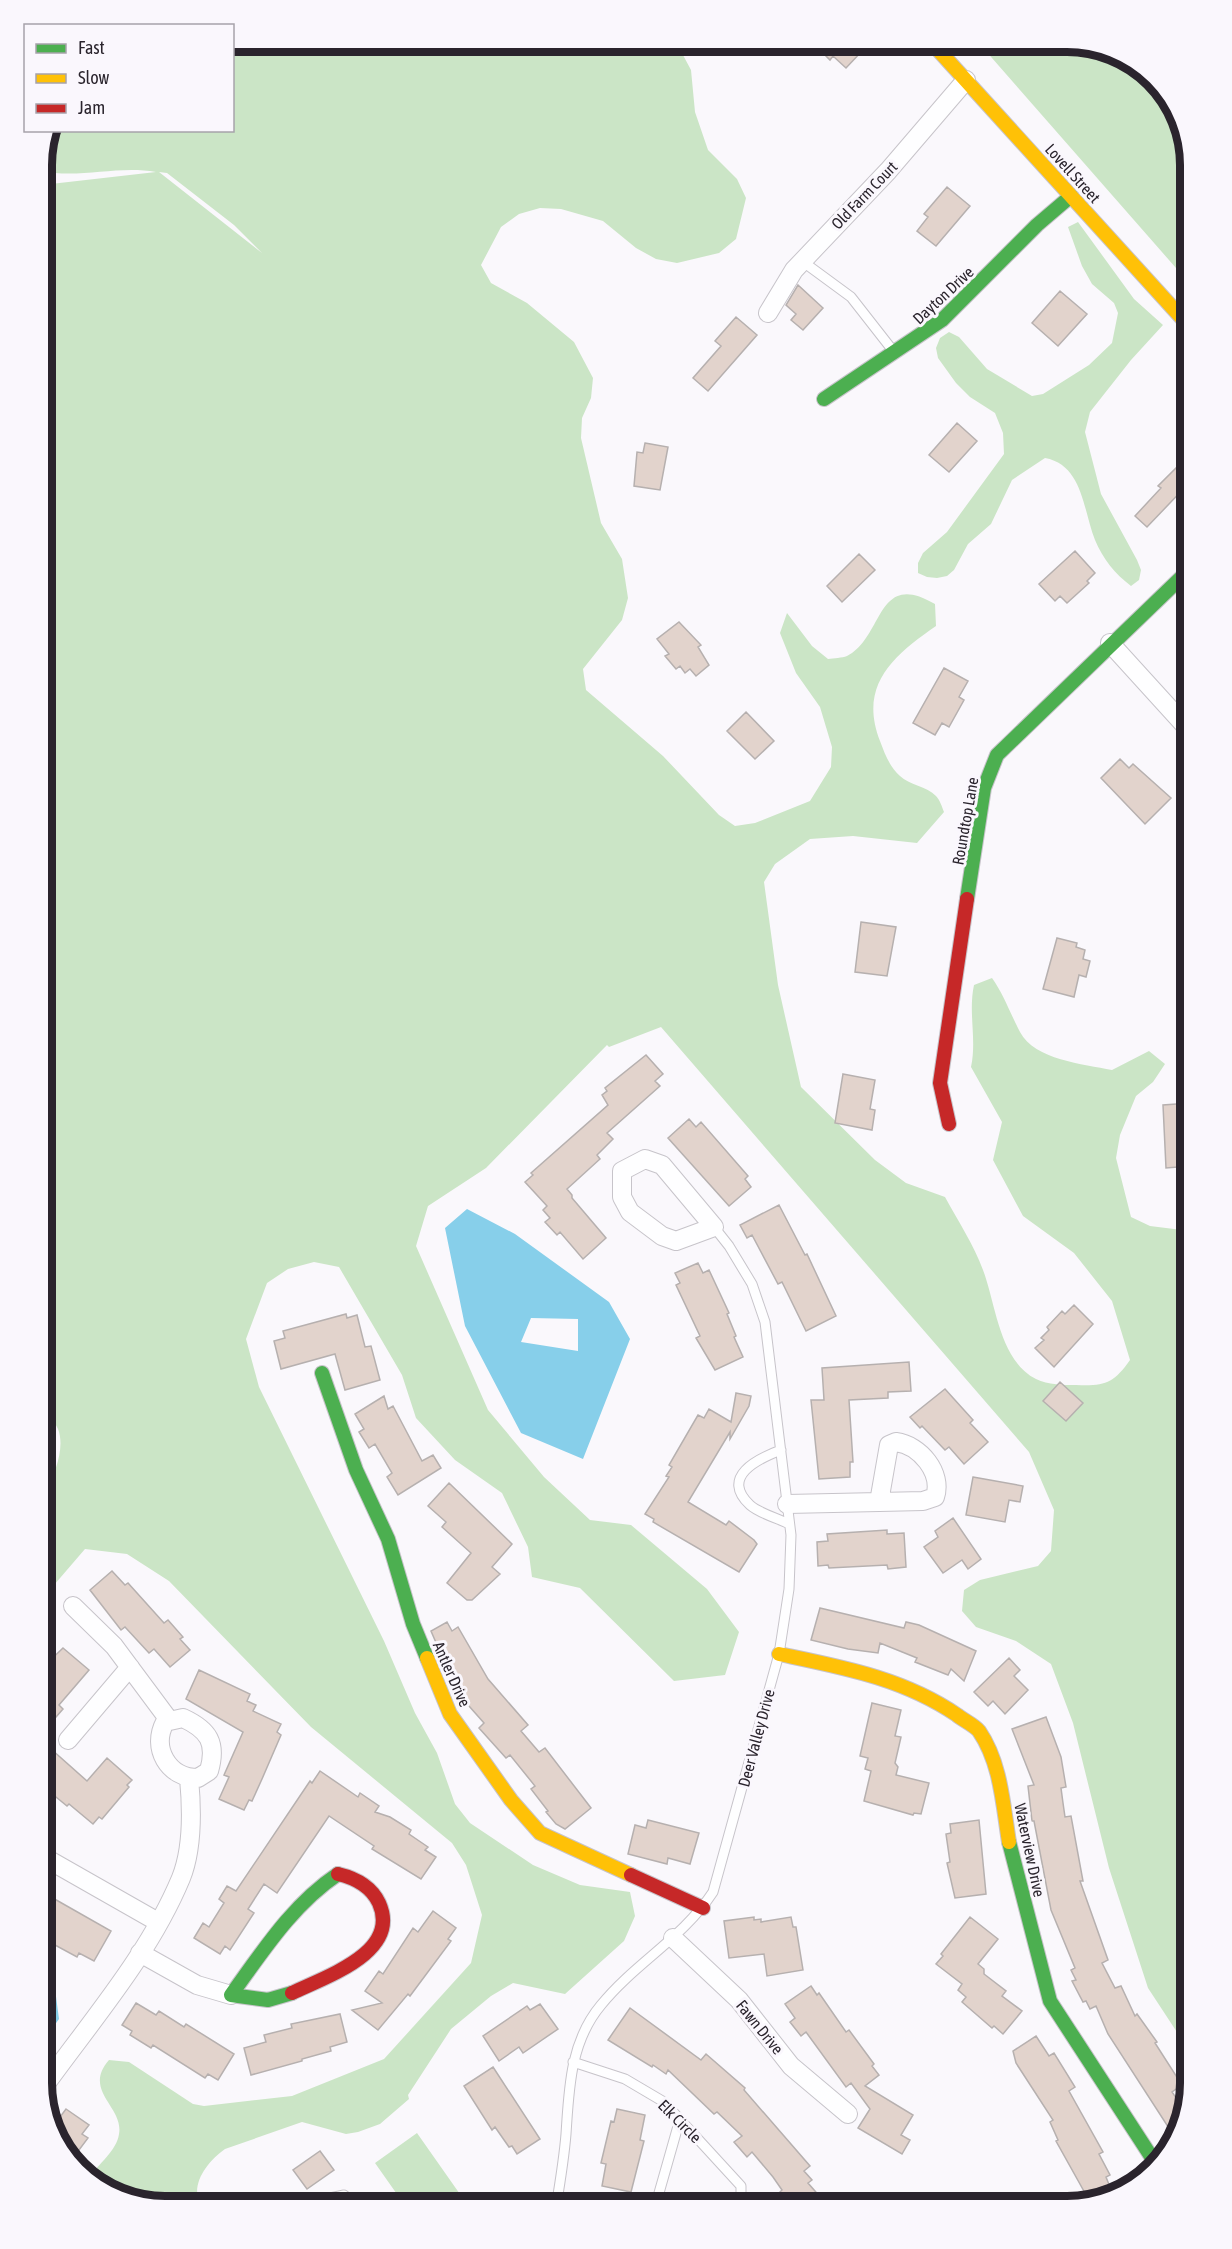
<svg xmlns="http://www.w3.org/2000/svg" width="1232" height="2249" font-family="'Asap Condensed',sans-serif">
<rect width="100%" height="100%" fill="#faf8fc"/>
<path fill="#cbe5c6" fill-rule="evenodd" d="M233,42H676L691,70L695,112L708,150L737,179L746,198L736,239L719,253L677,263L656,259L636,248L603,221L561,209L540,208L519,214L501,227L481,265L491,283L527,303L574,342L593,378L591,398L582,418L581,438L601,523L622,559L628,598L622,620L583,669L586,690L663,756L719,815L735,826L755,823L810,801L831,767L832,747L820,707L796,673L780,633L787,613L812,646L828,659C834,658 842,658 847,656C884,637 876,569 935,604L936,626C894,655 858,685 880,741C885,754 889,766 900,776C909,785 927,786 936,796C940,800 942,807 944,812L917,843L853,836L810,839L775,864L764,882L778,985L801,1087L875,1160L906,1183L945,1197C958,1221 974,1245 983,1270C996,1304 999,1360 1036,1379C1048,1385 1064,1385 1076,1385C1105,1386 1113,1384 1130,1360L1112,1301L1074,1253L1023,1216L993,1160L1002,1122L971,1067C977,1039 968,1013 974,985L992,978C1004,995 1010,1013 1020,1032C1035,1060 1083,1064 1112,1070L1149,1051L1165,1064L1153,1082L1136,1096L1120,1135L1116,1158L1131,1217L1150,1226L1190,1231V2052L1148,1988L1109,1868L1073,1723L1051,1664L1016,1641L976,1627L962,1611L964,1590L980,1580L1038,1566L1051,1551L1054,1510L1029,1452L661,1027L609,1047L607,1045L486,1168L428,1206L416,1246L488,1410L544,1477L590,1520L631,1525L707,1589L739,1632L725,1675L674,1681L580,1588L532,1577L528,1547L502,1493L455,1460L416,1418L402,1375L339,1267L314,1262L288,1269L267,1283L246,1339L259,1387L384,1641L415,1713L437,1753L455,1804L470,1823L533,1865L580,1885L630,1892L635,1916L624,1941L565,1994L513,1983L491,1996L451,2029L408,2095L409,2099L380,2124L358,2132L346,2134L302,2122L225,2149C207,2162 189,2185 201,2207H157L96,2186L89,2177C98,2165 117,2150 119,2134C124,2107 82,2091 109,2060L129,2062L193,2104L204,2106L292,2096L384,2059L471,1963L482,1915L466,1865L452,1843L311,1727L169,1581L127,1554L85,1549L42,1599V1488H45C56,1475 65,1446 58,1429C54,1420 47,1412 42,1404V185L156,172C118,165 79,179 42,171V157L49,131L232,130ZM159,172L167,173L234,225L262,253Z
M994,42H1075L1142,67L1180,118L1190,165V284L985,50Z
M1078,222L1134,299L1163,325L1131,360L1090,412L1085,432L1101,494L1137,560L1141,570L1139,580L1131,586C1115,574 1103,559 1095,540C1083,510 1083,465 1045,458L1012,480L991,524L968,544L954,570L947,576L937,578L927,577L918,573V563L923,553L947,532L1004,454L1003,433L995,413L970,397L956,383L938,358L936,348L940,338L949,332L959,337L987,369L1032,396L1043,394L1089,365L1112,343L1118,313L1114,303L1092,284L1082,266L1068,227Z
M417,2133L469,2207H406L375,2163Z"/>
<path fill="#87cfea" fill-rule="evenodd" d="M467,1209L515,1234L609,1302L630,1339L583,1459L521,1433L465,1326L445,1228ZM531,1318L578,1319V1351L521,1342Z
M42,1975L55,1989L59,2019L46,2037L42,2038Z"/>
<path fill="#e2d3cc" stroke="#b6b0af" stroke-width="1.5" d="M819,42H855L863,50L846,68L833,56L830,60L820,50L823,46Z
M947,187L970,206L936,246L917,231L928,217L924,214Z
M798,285L823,308L803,330L791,320L796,314L786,305Z
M1060,291L1087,314L1058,346L1032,323Z
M736,317L757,335L708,391L693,378L721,346L715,341Z
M957,423L977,441L949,472L929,455Z
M645,443L668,447L660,490L634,486L637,452L643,453Z
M1190,454V482L1147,527L1135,516L1161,488L1158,486Z
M1075,551L1095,573L1087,581L1089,583L1067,603L1060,596L1055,601L1039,584Z
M859,554L875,570L842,602L827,586Z
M679,622L701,645L698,647L709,665L696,676L690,669L685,673L680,666L676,669L665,656L669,654L657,639Z
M944,668L968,681L959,697L964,700L949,727L942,723L935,735L913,723Z
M746,712L774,741L755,759L727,731Z
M1120,759L1129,768L1133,764L1171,798L1145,824L1101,778Z
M861,922L896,927L887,976L855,972Z
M1057,938L1077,943L1076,947L1085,950L1083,959L1090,961L1086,977L1079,975L1074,997L1043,989Z
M646,1055L663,1074L655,1081L660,1086L607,1133L613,1139L597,1155L600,1159L567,1189L572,1195V1198L606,1238L583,1259L560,1232L557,1235L545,1222L550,1218L543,1210L547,1206L525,1182L533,1175L531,1173L608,1105L602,1095L607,1091L605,1088Z
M843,1074L875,1080L870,1109L875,1110L872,1130L835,1123Z
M1190,1103V1166L1166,1168L1163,1105Z
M689,1119L696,1127L701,1122L748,1176L745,1179L751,1187L729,1206L668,1138Z
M779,1205L805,1255L807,1254L836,1316L806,1331L782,1282L778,1284L752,1235L747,1238L740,1225Z
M698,1263L703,1273L709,1270L729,1313L727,1314L736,1336L734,1337L743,1357L715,1370L696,1338L700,1336L676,1285L680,1283L675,1273Z
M1074,1305L1093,1324L1054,1367L1035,1348L1044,1340L1041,1338L1049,1330L1047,1327L1062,1311L1065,1314Z
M346,1314L347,1318L357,1315L365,1347L371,1346L380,1380L345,1390L335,1354L281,1369L274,1341L285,1338L283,1331Z
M909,1362L911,1391L888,1392V1398L849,1400L853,1462H850V1477L819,1479L811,1400H824L822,1368Z
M1060,1382L1083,1403L1066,1421L1043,1401Z
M945,1389L973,1420L970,1423L988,1442L964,1464L949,1447L945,1450L922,1426L920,1428L910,1417Z
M736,1393L751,1396L749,1406L730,1439V1432L688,1502L726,1525L729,1521L754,1540L757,1544L739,1572L653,1522L654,1519L645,1514L669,1477L666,1476L672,1467L669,1465L698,1415L704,1418L709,1409L731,1422Z
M384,1396L388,1409L393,1406L422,1461L433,1455L441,1468L398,1495L387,1477L392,1473L375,1444L369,1448L359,1432L364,1429L355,1414Z
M973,1477L1023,1486L1020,1502L1009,1500L1005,1522L966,1515Z
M449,1483L512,1544L492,1567L500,1574L472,1600H467L447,1583L471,1553L442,1527L446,1522L428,1506Z
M953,1518L981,1559L968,1569L962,1560L943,1573L924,1547L938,1537L935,1531Z
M887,1530V1534L904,1533L906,1567L888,1569L887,1565L829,1568L828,1565L818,1566L817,1542L828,1541L827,1534Z
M112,1571L125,1585L128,1583L164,1623L168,1620L183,1637L180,1639L190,1650L170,1667L154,1649L149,1653L125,1627L121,1630L90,1590Z
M820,1608L904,1628L906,1622L919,1625L976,1651L964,1681L951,1669L948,1675L915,1662L917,1658L880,1643L878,1653L848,1649L811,1640Z
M447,1622L452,1631L458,1627L488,1679L528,1725L521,1731L539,1752L545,1748L591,1808L565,1829L556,1824L546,1812L548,1811L531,1789L535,1786L510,1755L506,1758L479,1728L484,1723L469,1706L447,1668L431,1631Z
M63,1648L89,1670L59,1705L63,1709L42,1733V1668Z
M1009,1658L1020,1670L1014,1676L1028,1690L1005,1714L993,1701L988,1706L974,1692Z
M199,1670L250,1694L247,1701L256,1705L253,1711L281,1724L277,1732L281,1735L262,1779L252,1801L249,1800L244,1810L219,1799L229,1777L224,1775L243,1732L186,1699Z
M872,1703L901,1710L895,1736L901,1737L895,1763L898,1767L896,1775L929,1783L921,1814L914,1813L913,1815L864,1801L871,1771L865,1769L868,1758L860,1756Z
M1046,1717L1061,1757L1066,1787L1061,1788L1063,1803L1065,1817L1071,1816L1083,1881H1080L1108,1960L1102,1963L1115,1988L1121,1986L1135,2016L1137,2014L1157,2042L1155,2043L1182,2085L1172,2092L1183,2108L1174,2136L1108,2034L1096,2006L1090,2009L1086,2001L1083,2002L1072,1981L1076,1980L1071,1970L1075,1968L1051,1910L1034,1821H1032L1028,1786L1034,1785L1012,1729Z
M42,1741L87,1781L107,1758L132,1780L127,1785L129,1787L102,1819L99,1817L93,1824L69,1804L67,1806L56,1797L53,1801L42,1791Z
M320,1771L358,1797L360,1793L379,1806L375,1812L390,1817L411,1830L409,1834L428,1847L425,1850L436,1857L421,1879L372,1849L374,1846L329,1816L277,1893L264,1884L248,1909L254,1913L230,1950L225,1946L220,1954L194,1938L203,1923L209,1927L224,1903L219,1899L227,1886L236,1891L310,1781L312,1783Z
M648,1820L699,1833L690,1864L668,1858L667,1864L628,1854L635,1825L646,1828Z
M979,1820L986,1894L955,1898L947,1863L950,1862L946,1834L951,1833L950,1824Z
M51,1897L111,1931L94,1961L79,1953L77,1957L42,1938V1899L48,1902Z
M433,1911L456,1928L448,1939L451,1941L410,1996L408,1994L378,2030L352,2010L382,2003L365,1991L379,1971L383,1974L413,1928L418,1932Z
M754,1917V1920L761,1919V1922L791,1917L793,1927H796L803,1970L767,1976L764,1954L729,1958L724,1921Z
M970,1917L998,1939L978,1964L984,1969V1974L1006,1991L1002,1996L1022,2011L1003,2034L994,2026L992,2028L962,2002L966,1997L958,1990L962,1984L936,1964L943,1956L941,1954Z
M811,1986L817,1995L819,1993L846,2032L849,2030L874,2064L872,2066L879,2075L865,2086L913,2115L901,2135L910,2140L902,2154L858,2128L870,2109L851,2083L846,2087L806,2032L801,2036L790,2022L795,2018L785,2004Z
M136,2003L156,2015L159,2011L184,2027L186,2024L234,2054L218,2080L208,2074L205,2078L153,2045L151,2048L130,2035L132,2031L122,2025Z
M540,2004L558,2029L523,2053L519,2047L499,2061L483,2036L527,2006L530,2010Z
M630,2008L701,2060L706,2054L745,2088L744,2090L810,2166L804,2171L812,2180L808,2183L829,2207H793L780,2192L782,2190L773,2177L752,2152L747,2157L734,2142L742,2136L717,2112L714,2114L668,2070L666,2074L653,2065L652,2067L608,2040Z
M340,2014L347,2042L330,2047L331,2051L302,2059V2061L251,2075L244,2048L266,2042L264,2035L292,2028L291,2024Z
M1036,2036L1049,2056L1054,2053L1075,2087L1069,2091L1103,2152L1099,2154L1110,2175L1106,2177L1114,2197L1090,2202L1056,2141L1058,2140L1050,2122L1053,2120L1016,2063L1013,2051Z
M493,2067L540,2139L517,2154L512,2146L509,2147L495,2127L492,2130L464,2086Z
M66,2109L89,2125L82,2134L88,2138L73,2158L51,2129Z
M617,2109L645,2115L640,2140L644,2141L631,2192L602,2186L606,2164L601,2163L611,2121L614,2122Z
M320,2151L334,2170L307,2189L293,2170Z"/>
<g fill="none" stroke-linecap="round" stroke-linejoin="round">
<defs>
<path id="lane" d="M802,261L851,297L894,352
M781,1450C757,1459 720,1477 750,1505C760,1514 778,1518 789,1524
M573,2062L625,2079L664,2102L741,2186V2199L732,2207
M318,2207L330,2198L344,2195L358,2207
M556,2207C560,2183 564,2159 566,2134C569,2089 570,2042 601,2005C635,1963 683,1938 713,1892L779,1654L789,1589L791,1535L765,1322L752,1284L729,1246L714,1227
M655,2207L680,2119"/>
<path id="street" d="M768,313L794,270L888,171L966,80
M1110,643L1190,731
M645,1159L662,1165L714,1227L676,1241L662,1236L630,1212L622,1197V1171Z
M896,1442C920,1445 943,1473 935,1497L923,1501L879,1502L889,1445Z
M787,1504L879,1502
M73,1606L114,1646L169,1720
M183,1718C209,1730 217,1743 209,1771L198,1778C168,1778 151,1748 165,1722Z
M68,1740L130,1667
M42,1856L158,1922
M673,1938L739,2000L791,2066L848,2114
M140,1953L197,1985L231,1995
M43,2088C91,2021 149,1955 181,1878C193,1848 192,1809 189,1778"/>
<path id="fast" d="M824,399L942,320L1037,225L1071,196
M967,899L984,788L997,755L1190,569
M322,1373L356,1470L388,1539L413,1624L427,1658
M1009,1842L1050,2001L1156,2164
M292,1993L268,2000L231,1995C263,1951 292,1905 338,1874"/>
<path id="slow" d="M931,42L1190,327
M779,1654C841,1667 903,1678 957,1715C963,1720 974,1725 979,1731C1001,1763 1003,1805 1009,1842
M427,1658L450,1714L511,1800L540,1833L631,1875"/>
<path id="jam" d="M949,1124L940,1083L967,899
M631,1875L703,1908
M292,1993C327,1976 401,1952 379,1903C371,1886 355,1878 338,1874"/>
</defs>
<use href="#lane" stroke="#c7c4ca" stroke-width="11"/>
<use href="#street" stroke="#c7c4ca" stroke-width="20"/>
<use href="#fast" stroke="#c7c4ca" stroke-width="16"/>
<use href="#slow" stroke="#c7c4ca" stroke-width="16"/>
<use href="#jam" stroke="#c7c4ca" stroke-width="16"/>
<use href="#lane" stroke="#fefeff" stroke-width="9"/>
<use href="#street" stroke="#fefeff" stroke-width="18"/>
<use href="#fast" stroke="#4caf50" stroke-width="14"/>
<use href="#slow" stroke="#ffc107" stroke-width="14"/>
<use href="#jam" stroke="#c62828" stroke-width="14"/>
</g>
<g text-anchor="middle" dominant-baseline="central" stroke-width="6" stroke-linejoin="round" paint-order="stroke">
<g font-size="16" fill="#2a242d" stroke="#faf7fd">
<text transform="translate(1073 173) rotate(48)">Lovell Street</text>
<text transform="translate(864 195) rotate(-46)">Old Farm Court</text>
<text transform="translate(943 295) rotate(-43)">Dayton Drive</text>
<text transform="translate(965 821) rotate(-80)">Roundtop Lane</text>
<text transform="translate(452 1674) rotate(66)">Antler Drive</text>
<text transform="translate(756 1738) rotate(-75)">Deer Valley Drive</text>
<text transform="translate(1030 1850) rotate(78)">Waterview Drive</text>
<text transform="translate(760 2027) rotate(51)">Fawn Drive</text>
<text transform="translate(680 2121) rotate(45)">Elk Circle</text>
</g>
</g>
<path d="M0 0H1232V2249H0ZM165 52H1067A113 113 0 0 1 1180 165V2083A113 113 0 0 1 1067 2196H165A113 113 0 0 1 52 2083V165A113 113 0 0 1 165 52Z" fill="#faf7fd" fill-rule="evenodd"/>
<path fill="none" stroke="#2a242d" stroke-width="8" d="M165 52H1067A113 113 0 0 1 1180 165V2083A113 113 0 0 1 1067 2196H165A113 113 0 0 1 52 2083V165A113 113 0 0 1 165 52Z"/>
<rect x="24" y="24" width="210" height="108" fill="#faf7fd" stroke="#a7a3aa" stroke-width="1.5"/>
<rect x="36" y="44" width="30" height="9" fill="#4caf50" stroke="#a7a3aa" stroke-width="1.5"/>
<text x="78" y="54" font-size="18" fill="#2a242d">Fast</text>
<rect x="36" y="74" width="30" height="9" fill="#ffc107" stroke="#a7a3aa" stroke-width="1.5"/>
<text x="78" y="84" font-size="18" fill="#2a242d">Slow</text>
<rect x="36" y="104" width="30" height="9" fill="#c62828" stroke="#a7a3aa" stroke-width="1.5"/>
<text x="78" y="114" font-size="18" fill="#2a242d">Jam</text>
</svg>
